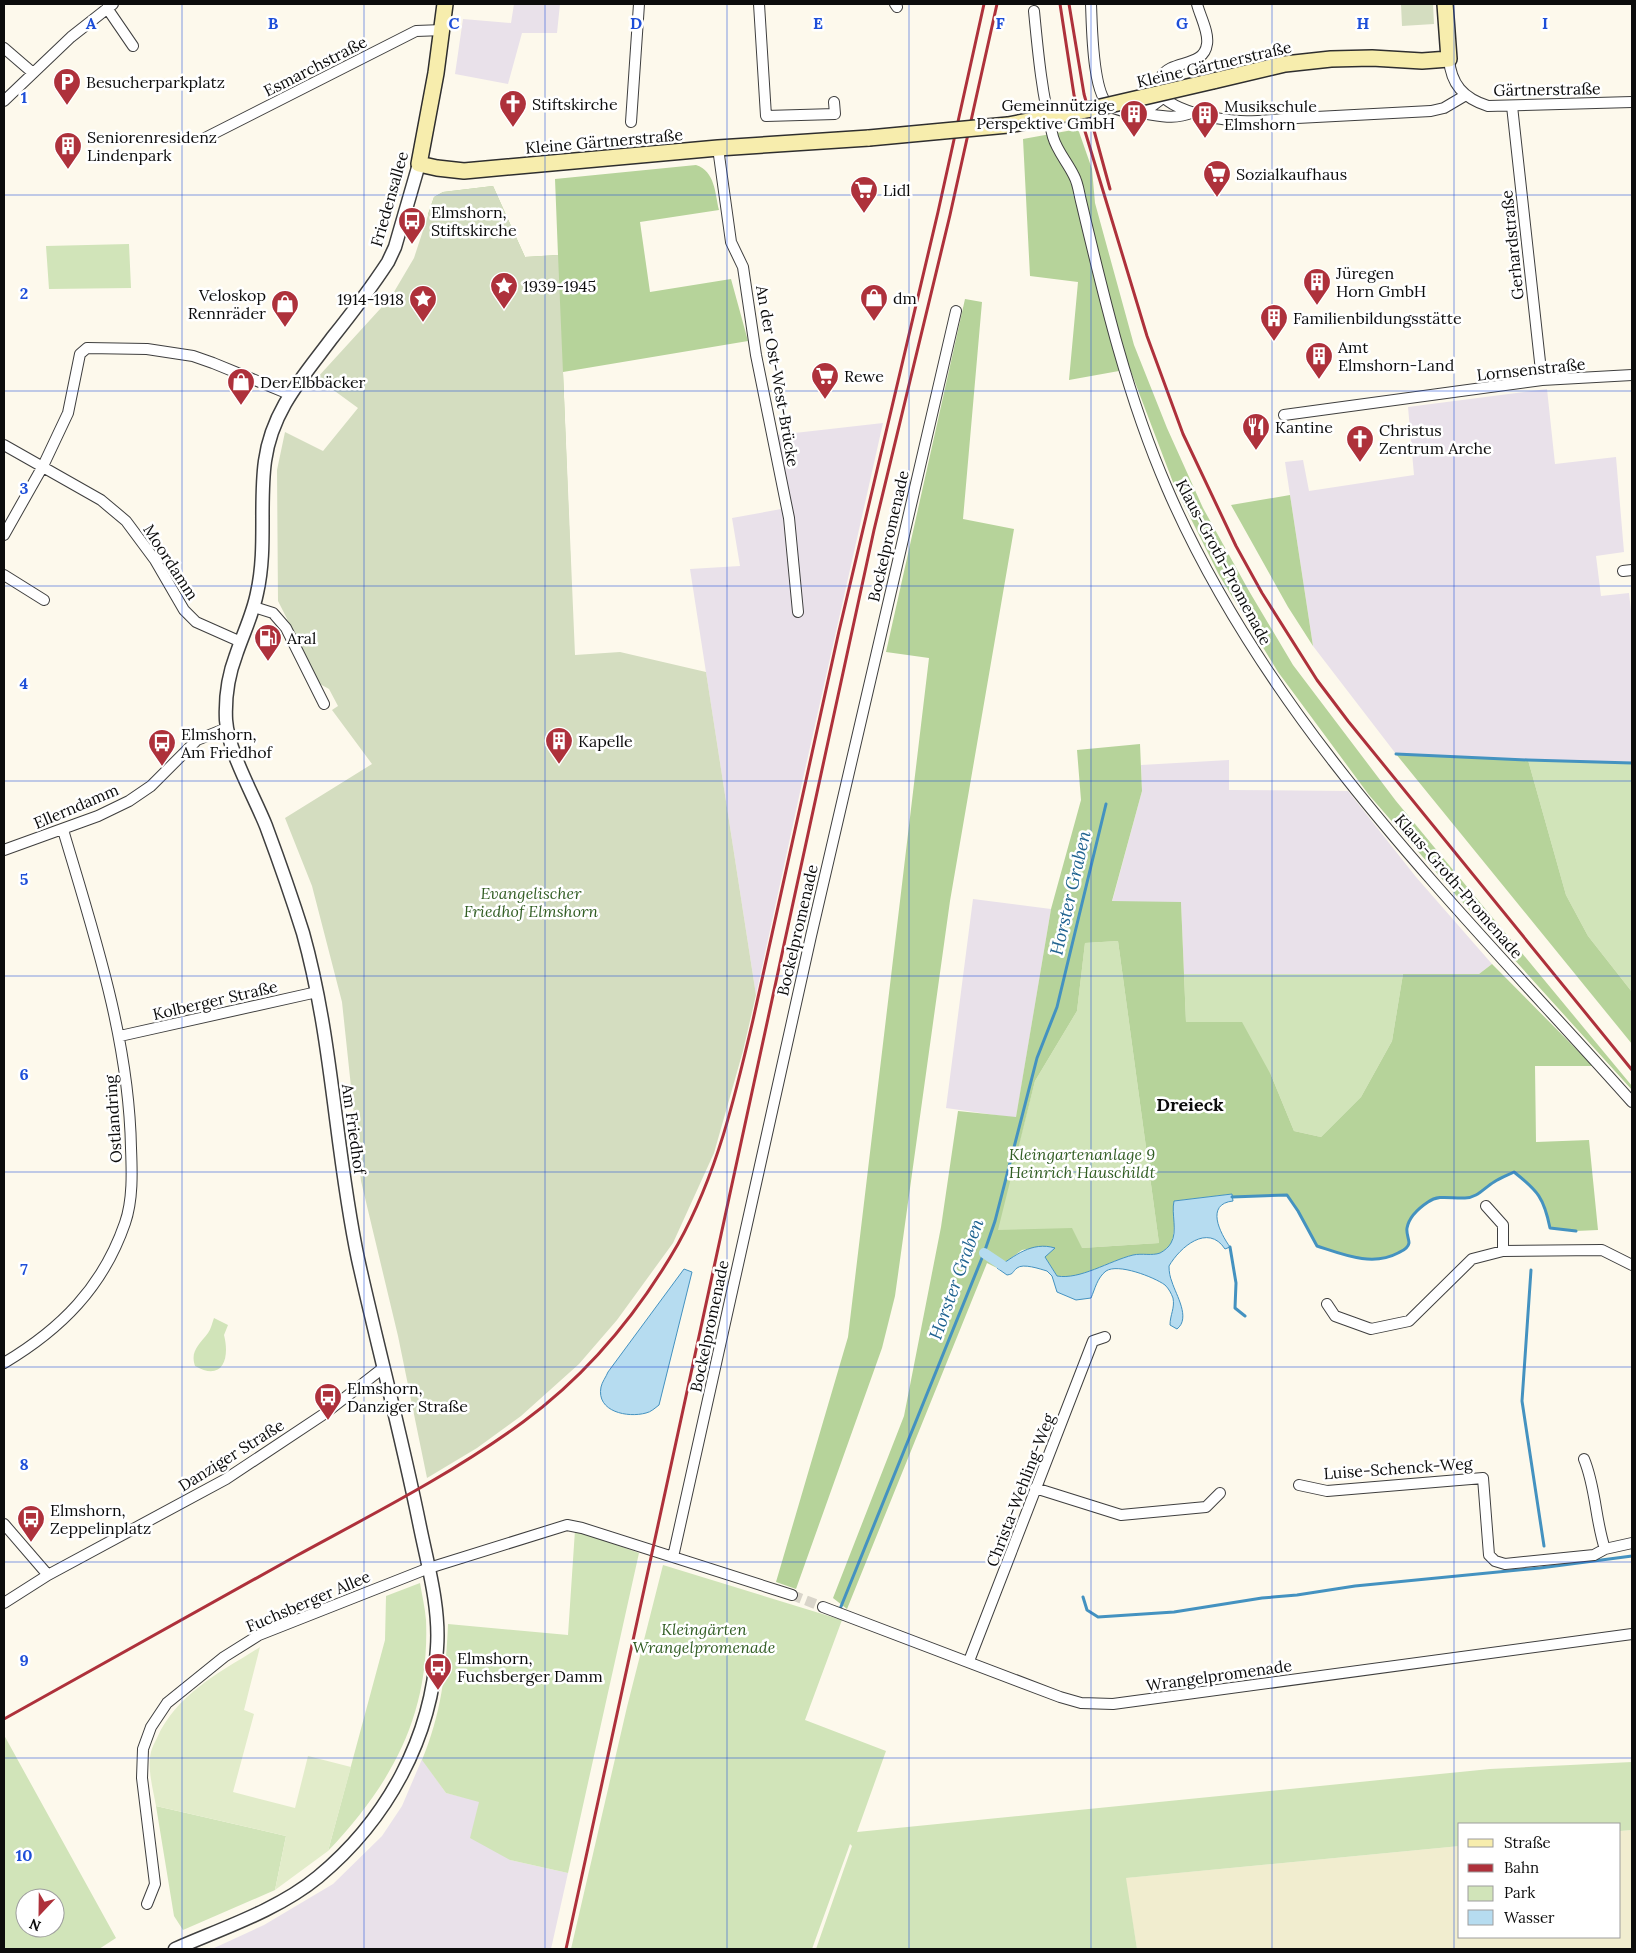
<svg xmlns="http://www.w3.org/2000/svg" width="1636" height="1953" font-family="Lora,serif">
<rect width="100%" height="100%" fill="#fdf9ec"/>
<path fill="#e9e1ea" d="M514,4H560L557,33H522L508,84L455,74L463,19L511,23Z
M1547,389L1555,464L1616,457L1624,552L1596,556L1601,596L1629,593L1632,619V763L1528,760L1396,754L1313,646L1285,462L1303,460L1309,491L1414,475L1408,407Z
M883,423L802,783L756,995L690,569L740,566L732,518L792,507L777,435Z
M1229,760V790L1348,791L1416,877L1492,964L1479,974H1184L1181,902H1112L1142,791L1141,765Z
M973,899L1051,909L1016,1118L946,1108Z
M422,1759L446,1793L479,1801L510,1860L568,1873L551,1949H212L264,1925L333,1884L382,1836L402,1806Z"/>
<path fill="#f1edcf" d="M1632,1830V1949H1137L1125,1878L1460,1846V1937H1620V1831Z"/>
<path fill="#d1e4b9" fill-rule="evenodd" d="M129,244L131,288L49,289L46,246Z
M1528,760L1632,763V992L1588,936L1566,895Z
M1118,941L1159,1243L1082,1248L1020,1230H997L1035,1081L1077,1011L1085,943Z
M1184,974H1403L1392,1041L1361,1097L1321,1137L1294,1131L1271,1075L1186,1022Z
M214,1318L228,1325L224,1335C230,1358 223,1382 195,1366C190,1351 199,1345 208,1333C211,1329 212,1323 214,1318Z
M575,1530L639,1553L568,1873L510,1860L470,1838L479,1802L446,1793L422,1760C441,1714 446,1673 448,1624L568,1635Z
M663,1565L842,1620L805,1720L886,1751L857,1832L1490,1769L1632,1762V1830L1620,1831V1824H1460V1846L1126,1878L1137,1949H816L852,1846L850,1844L812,1949H571L627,1707Z
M420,1583C422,1595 425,1608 426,1620C430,1715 391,1785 328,1851L385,1640L386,1596Z
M4,1735L116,1938L99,1949H4ZM25,1898H55V1928H25Z
M156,1806L286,1836L275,1890L183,1930L174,1916Z"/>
<path fill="#b6d39a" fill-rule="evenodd" d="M1078,129L1092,169L1095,203L1134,345L1167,428L1203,508L1249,591L1293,665L1396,801L1632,1086V1090L1455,894L1369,795L1278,672L1219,575L1174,485L1130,369L1069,380L1078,282L1030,276L1023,139Z
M696,165C715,171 715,193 719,210L640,222L650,292L731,279L748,341L563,372L571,575L428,214L434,197L443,192L493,186L525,257L558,255L555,179Z
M965,299L982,302L963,519L1014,529L950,901L895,1296L882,1348L796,1589L776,1582L848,1337L929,658L886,652Z
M1290,495L1313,646L1288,607L1231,505Z
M1140,744L1142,791L1112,901L1181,902L1186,1022H1242L1271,1075L1294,1131L1321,1137L1361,1097L1392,1041L1403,974H1479L1492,964L1593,1066H1535L1536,1142L1589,1140L1598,1230L1576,1231L1550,1228C1544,1199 1538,1190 1514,1172C1508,1175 1500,1178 1494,1182C1484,1188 1477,1198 1465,1198C1452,1199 1439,1194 1428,1202C1419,1208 1408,1217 1407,1228C1406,1233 1409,1239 1409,1244C1408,1249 1402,1251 1398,1253C1372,1267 1342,1254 1317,1246L1298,1211L1286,1195L1232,1197V1194L1174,1201C1173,1212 1176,1234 1171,1243C1169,1247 1164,1251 1160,1253C1152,1256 1142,1253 1133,1255C1109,1261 1081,1280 1057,1276L1045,1257L1035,1248L1022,1250L997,1268L987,1263L847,1609L833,1598L904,1416L941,1227L958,1111L1016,1117L1051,909L1081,800L1077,750ZM1118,941L1159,1243L1082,1248L1072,1228L998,1230L1035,1081L1077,1011L1085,943Z
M1396,754L1528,760L1566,895L1588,936L1632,992V1044Z"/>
<path fill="#d4ddc0" d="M1401,4H1433L1434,24L1402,26Z
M493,186L525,257L558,255L575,655L620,652L706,672L756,995L743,1051L714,1153L673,1243L617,1320L579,1364L521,1416L477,1448L427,1478L398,1336L361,1181L342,1002L312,886L285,818L372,764L332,710L338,706L329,689L320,684L278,601L277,470L285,432L323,451L358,408L317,378L391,297L414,258L434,197L443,192Z"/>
<path fill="#e2ecca" d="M260,1647L244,1710L254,1714L233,1792L295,1808L308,1756L351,1767L328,1851L275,1890L286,1836L156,1806C153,1789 147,1768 151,1752C152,1747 155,1742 157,1738C177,1693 221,1672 260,1647Z"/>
<path fill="#b6dcf0" stroke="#4492c0" d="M1232,1194L1233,1201C1205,1204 1220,1233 1230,1247L1225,1249C1208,1223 1180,1247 1169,1266C1169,1272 1170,1277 1172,1282C1176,1295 1191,1318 1177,1329L1170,1325C1170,1315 1175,1308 1173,1298C1171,1293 1169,1289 1165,1285C1154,1277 1118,1263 1106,1271C1097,1278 1095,1289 1091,1298L1076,1300L1057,1292L1052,1276L1047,1271C1040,1269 1023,1263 1017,1268C1012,1272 1014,1274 1007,1275L997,1268C1014,1256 1032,1241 1055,1248L1045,1257L1057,1276C1080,1280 1109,1261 1133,1255C1142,1253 1152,1256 1160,1253C1164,1251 1169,1247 1171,1243C1178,1231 1171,1214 1174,1201Z
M684,1269L692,1272L659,1405C655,1408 651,1412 646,1413C628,1418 596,1412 601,1387C602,1382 606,1377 608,1372Z"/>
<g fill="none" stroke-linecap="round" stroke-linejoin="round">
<path stroke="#4492c0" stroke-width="3" d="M1396,754L1528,760L1632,763
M1232,1197L1287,1195L1298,1211L1317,1246C1342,1254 1372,1267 1398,1253C1402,1251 1408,1249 1409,1243C1409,1239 1406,1233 1407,1228C1409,1217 1419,1208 1428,1202C1439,1194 1452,1199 1465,1198C1477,1198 1484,1188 1494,1182C1500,1178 1508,1175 1514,1172C1538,1191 1544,1198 1550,1228L1576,1231
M1230,1247L1236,1283L1235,1308L1245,1316
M1531,1270L1522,1401L1544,1546
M1083,1597L1087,1610L1098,1617L1174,1612L1262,1598L1297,1595L1355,1586L1540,1568L1632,1556
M840,1609L984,1253L995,1221L1037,1058L1057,1007L1106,804"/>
<path stroke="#b6dcf0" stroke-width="10" d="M984,1253L1002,1265"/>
<path stroke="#d9d5ca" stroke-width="10" stroke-dasharray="10 5" stroke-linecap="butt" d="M792,1595L823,1607"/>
<defs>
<path id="minor" d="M759,4L766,116L835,114L834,102
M895,4L897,7
M1091,4C1092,25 1092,97 1111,107C1120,112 1131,112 1141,113C1162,116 1173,120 1194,112
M1197,4C1200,16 1209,32 1207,44C1204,68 1171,59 1161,77C1159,81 1157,84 1158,88C1164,111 1220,120 1240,121C1259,122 1278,119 1297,118C1342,116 1386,113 1431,111L1444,108L1466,95
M107,8L133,46
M1034,11C1038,53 1042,96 1053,137C1057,151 1068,163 1074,176C1078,183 1079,193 1081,201C1104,298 1127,396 1167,488C1270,727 1462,911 1632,1102
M4,48L33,73
M1449,59C1451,84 1463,98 1488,106L1632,102
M4,101L71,37L113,4
M1512,106L1542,380
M1143,113L1164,97
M631,122L639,4
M203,139L416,31L443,30
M718,148L731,242L743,267L756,355L789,518L798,612
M1284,415L1542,380L1632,375
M4,445L101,500L126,521L155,560L184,610L196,622L241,642
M4,535L43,466L68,413L80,354L87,348L147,349L193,356L213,363L289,394
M1623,571L1632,570
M4,575L44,600
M254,607L273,613L286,628L324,704
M4,850L98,816L129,801L151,786L197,740L227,728
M120,1036L317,992
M1486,1206L1503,1225V1251
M1327,1304L1335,1316L1371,1329L1409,1321L1472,1259L1503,1251L1602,1250L1632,1265
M4,1363C61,1329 103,1287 125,1223C133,1200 132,1172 131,1148C129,1039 94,934 63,830
M1584,1459C1596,1488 1595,1519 1605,1549
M1299,1485L1327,1491L1483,1478L1489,1555L1495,1561L1505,1564L1594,1555L1605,1549L1632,1543
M1035,1488L1121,1515L1206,1507L1220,1493
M4,1524L48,1575
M673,1557L811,936L956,311
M4,1603L48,1575L226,1479L324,1414L383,1368
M823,1607L1060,1697L1081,1703L1113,1704L1632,1634
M969,1661L1093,1341L1105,1337
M147,1904L155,1884L142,1778L143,1749L151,1727L167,1703L224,1657L259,1635L429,1568L567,1525L582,1528L792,1595"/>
<path id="tertiary" d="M175,1949C223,1928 278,1910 318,1877C387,1820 432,1738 437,1648C440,1608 428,1566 420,1527C402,1437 378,1349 358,1259C335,1151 333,1040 303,933C292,898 279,861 266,826C254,796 228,751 226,720C225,698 228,676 236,655C243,634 253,614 257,593C267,549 259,504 265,461C272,410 303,377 332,338C352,313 371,288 388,262L395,247L419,164"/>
<path id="secondary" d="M445,4L436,73L419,164L437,168L464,171L718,148L869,138
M1213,81L1285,64L1331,59L1372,58L1422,61L1449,59L1445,4"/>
</defs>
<use href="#minor" stroke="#3f3f3f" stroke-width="12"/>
<use href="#tertiary" stroke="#3f3f3f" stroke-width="15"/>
<use href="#secondary" stroke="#2e2e2e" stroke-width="18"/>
<use href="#minor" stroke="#fff" stroke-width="10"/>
<use href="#tertiary" stroke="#fff" stroke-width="12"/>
<use href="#secondary" stroke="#f7edad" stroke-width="15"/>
<path stroke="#ae313b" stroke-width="3" d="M1060,4L1074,95L1147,336L1183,434L1236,546L1262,593L1317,680L1348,721L1632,1070
M1069,4L1084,94L1110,189
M4,1719C101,1665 198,1611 296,1556C373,1514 452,1474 523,1422C587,1375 639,1312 678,1244C717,1174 735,1097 753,1020L839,631L938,212L984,4
M566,1949L874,530L950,215L997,4"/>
<defs>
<path id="secondary-bridge" d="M869,138L1008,125L1092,109L1213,81"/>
</defs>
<use href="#secondary-bridge" stroke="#2e2e2e" stroke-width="18" stroke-linecap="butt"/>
<use href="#secondary-bridge" stroke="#f7edad" stroke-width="15"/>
</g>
<path fill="none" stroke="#1d4ed8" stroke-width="1" stroke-opacity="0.55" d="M182,4V1949M364,4V1949M545,4V1949M727,4V1949M909,4V1949M1091,4V1949M1272,4V1949M1454,4V1949M4,195H1632M4,391H1632M4,586H1632M4,781H1632M4,976H1632M4,1172H1632M4,1367H1632M4,1562H1632M4,1758H1632"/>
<defs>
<symbol id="parking-pin" viewBox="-11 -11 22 30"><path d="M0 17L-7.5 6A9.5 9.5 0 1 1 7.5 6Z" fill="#ae313b" stroke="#fff"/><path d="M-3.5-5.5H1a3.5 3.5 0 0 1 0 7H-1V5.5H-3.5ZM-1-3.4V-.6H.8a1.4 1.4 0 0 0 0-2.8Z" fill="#fff"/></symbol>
<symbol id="church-pin" viewBox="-11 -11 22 30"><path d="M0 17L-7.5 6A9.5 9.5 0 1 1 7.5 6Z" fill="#ae313b" stroke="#fff"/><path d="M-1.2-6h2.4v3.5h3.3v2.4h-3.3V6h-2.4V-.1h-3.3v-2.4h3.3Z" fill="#fff"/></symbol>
<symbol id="building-pin" viewBox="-11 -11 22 30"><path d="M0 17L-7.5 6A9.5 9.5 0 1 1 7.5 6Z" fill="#ae313b" stroke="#fff"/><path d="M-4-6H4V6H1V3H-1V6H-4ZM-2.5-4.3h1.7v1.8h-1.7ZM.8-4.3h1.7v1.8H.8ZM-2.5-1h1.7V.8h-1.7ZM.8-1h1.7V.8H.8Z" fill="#fff"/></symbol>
<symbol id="supermarket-pin" viewBox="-11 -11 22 30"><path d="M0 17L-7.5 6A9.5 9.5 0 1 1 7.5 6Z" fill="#ae313b" stroke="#fff"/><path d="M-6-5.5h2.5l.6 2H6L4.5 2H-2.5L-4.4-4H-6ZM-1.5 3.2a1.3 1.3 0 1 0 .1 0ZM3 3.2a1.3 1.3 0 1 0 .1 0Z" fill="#fff"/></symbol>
<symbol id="bus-pin" viewBox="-11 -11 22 30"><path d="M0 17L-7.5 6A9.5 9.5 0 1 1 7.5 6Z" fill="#ae313b" stroke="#fff"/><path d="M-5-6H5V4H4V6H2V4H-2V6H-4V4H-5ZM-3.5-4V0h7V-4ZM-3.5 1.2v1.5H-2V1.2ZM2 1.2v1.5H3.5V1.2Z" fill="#fff"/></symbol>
<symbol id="sight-pin" viewBox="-11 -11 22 30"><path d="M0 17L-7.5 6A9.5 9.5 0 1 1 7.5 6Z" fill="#ae313b" stroke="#fff"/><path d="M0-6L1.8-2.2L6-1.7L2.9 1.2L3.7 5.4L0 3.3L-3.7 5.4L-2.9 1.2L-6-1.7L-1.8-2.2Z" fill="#fff"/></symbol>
<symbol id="shop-pin" viewBox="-11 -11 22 30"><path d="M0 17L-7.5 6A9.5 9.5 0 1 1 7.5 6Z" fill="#ae313b" stroke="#fff"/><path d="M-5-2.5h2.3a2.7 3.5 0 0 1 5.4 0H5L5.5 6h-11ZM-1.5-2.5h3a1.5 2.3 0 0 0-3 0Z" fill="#fff"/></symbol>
<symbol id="restaurant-pin" viewBox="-11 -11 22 30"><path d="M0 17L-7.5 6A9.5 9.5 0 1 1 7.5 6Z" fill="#ae313b" stroke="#fff"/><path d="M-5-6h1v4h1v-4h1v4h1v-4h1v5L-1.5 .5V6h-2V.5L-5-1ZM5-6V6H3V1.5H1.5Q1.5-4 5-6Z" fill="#fff"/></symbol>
<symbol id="fuel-pin" viewBox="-11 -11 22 30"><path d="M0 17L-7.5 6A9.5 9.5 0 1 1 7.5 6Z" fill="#ae313b" stroke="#fff"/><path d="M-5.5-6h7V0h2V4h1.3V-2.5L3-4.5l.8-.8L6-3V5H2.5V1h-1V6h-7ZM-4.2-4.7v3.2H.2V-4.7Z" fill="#fff"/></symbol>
</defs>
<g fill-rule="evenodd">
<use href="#parking-pin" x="51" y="66" width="32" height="43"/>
<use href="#church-pin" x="497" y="88" width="32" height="43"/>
<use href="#building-pin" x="1118" y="98" width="32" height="43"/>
<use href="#building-pin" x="1189" y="99" width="32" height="43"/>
<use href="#building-pin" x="52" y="130" width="32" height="43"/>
<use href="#supermarket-pin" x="1201" y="158" width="32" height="43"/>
<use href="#supermarket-pin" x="848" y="174" width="32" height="43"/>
<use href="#bus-pin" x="396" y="205" width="32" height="43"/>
<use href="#building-pin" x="1301" y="266" width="32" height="43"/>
<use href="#sight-pin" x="488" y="270" width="32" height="43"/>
<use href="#shop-pin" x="858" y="282" width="32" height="43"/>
<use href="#sight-pin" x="407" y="283" width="32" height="43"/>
<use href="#shop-pin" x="269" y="288" width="32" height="43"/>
<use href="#building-pin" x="1258" y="302" width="32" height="43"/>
<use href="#building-pin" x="1303" y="340" width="32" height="43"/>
<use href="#supermarket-pin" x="809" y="360" width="32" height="43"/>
<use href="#shop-pin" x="225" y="366" width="32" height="43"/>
<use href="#restaurant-pin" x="1240" y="411" width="32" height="43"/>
<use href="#church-pin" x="1344" y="423" width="32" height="43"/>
<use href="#fuel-pin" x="252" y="622" width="32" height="43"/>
<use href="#building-pin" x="543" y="725" width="32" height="43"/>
<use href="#bus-pin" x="146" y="727" width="32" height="43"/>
<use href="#bus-pin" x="312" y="1381" width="32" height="43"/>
<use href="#bus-pin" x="15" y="1503" width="32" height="43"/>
<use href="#bus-pin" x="422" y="1651" width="32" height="43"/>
</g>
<g text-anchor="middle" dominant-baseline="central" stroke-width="5" stroke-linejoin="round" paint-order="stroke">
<g font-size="16" fill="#0c0c0c" stroke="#fff">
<text transform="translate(1214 64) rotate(-13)">Kleine Gärtnerstraße</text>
<text transform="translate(315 66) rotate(-27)">Esmarchstraße</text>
<text transform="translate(1547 89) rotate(-1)">Gärtnerstraße</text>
<text transform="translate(604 141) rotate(-5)">Kleine Gärtnerstraße</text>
<text transform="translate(389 199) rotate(-74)">Friedensallee</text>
<text transform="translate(1512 245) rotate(-96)">Gerhardstraße</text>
<text transform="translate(1531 369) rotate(-6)">Lornsenstraße</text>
<text transform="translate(778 376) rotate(80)">An der Ost-West-Brücke</text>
<text transform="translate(888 536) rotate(-77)">Bockelpromenade</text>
<text transform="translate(171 562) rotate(57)">Moordamm</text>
<text transform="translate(1224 562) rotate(62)">Klaus-Groth-Promenade</text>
<text transform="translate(76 806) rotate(-23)">Ellerndamm</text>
<text transform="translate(1459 886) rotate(49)">Klaus-Groth-Promenade</text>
<text transform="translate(797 930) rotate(-77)">Bockelpromenade</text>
<text transform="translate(215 1000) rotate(-13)">Kolberger Straße</text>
<text transform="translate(113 1119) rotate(-94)">Ostlandring</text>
<text transform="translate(354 1129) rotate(82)">Am Friedhof</text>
<text transform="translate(709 1326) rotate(-78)">Bockelpromenade</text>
<text transform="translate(231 1455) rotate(-32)">Danziger Straße</text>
<text transform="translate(1398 1468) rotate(-4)">Luise-Schenck-Weg</text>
<text transform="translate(1020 1490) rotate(-69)">Christa-Wehling-Weg</text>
<text transform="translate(308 1601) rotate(-23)">Fuchsberger Allee</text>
<text transform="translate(1219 1675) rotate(-8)">Wrangelpromenade</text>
</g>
<g font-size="16" fill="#0c0c0c" stroke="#fff" text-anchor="start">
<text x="86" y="82">Besucherparkplatz</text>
<text x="532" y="104">Stiftskirche</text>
<text x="1115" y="105" text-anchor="end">Gemeinnützige<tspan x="1115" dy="18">Perspektive GmbH</tspan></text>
<text x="1224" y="106">Musikschule<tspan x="1224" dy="18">Elmshorn</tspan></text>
<text x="87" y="137">Seniorenresidenz<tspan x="87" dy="18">Lindenpark</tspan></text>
<text x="1236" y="174">Sozialkaufhaus</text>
<text x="883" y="190">Lidl</text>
<text x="431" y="212">Elmshorn,<tspan x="431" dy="18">Stiftskirche</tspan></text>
<text x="1336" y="273">Jüregen<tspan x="1336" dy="18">Horn GmbH</tspan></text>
<text x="523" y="286">1939-1945</text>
<text x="266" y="295" text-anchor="end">Veloskop<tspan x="266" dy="18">Rennräder</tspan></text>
<text x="893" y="298">dm</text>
<text x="404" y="299" text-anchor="end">1914-1918</text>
<text x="1293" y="318">Familienbildungsstätte</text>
<text x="1338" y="347">Amt<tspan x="1338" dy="18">Elmshorn-Land</tspan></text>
<text x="844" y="376">Rewe</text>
<text x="260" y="382">Der Elbbäcker</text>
<text x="1275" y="427">Kantine</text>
<text x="1379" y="430">Christus<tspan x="1379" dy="18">Zentrum Arche</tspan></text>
<text x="287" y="638">Aral</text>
<text x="181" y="734">Elmshorn,<tspan x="181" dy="18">Am Friedhof</tspan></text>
<text x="578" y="741">Kapelle</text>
<text x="347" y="1388">Elmshorn,<tspan x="347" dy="18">Danziger Straße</tspan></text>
<text x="50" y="1510">Elmshorn,<tspan x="50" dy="18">Zeppelinplatz</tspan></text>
<text x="457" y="1658">Elmshorn,<tspan x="457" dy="18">Fuchsberger Damm</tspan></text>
</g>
<g font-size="16" font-style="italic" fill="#315d23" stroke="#fff">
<text x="531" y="893">Evangelischer<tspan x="531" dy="18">Friedhof Elmshorn</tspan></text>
<text x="1082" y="1154">Kleingartenanlage 9<tspan x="1082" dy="18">Heinrich Hauschildt</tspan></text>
<text x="704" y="1629">Kleingärten<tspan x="704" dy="18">Wrangelpromenade</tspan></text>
</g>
<g font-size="18" font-style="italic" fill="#216491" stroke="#fff">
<text transform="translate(1070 893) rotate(-77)">Horster Graben</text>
<text transform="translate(956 1279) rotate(-70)">Horster Graben</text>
</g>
<g font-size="18" font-weight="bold" fill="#0c0c0c" stroke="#fff">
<text x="1190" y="1104">Dreieck</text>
</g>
</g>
<g font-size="16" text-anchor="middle" font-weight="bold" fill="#1d4ed8" stroke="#fff" stroke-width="5" stroke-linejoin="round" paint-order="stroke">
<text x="91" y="29">A</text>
<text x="273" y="29">B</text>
<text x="454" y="29">C</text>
<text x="636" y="29">D</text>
<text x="818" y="29">E</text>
<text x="1000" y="29">F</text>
<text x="1182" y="29">G</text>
<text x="1363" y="29">H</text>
<text x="1545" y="29">I</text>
<text x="24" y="103">1</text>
<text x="24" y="299">2</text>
<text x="24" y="494">3</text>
<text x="24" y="689">4</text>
<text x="24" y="885">5</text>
<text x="24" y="1080">6</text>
<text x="24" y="1275">7</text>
<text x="24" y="1470">8</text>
<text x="24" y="1666">9</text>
<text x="24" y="1861">10</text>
</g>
<rect width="1636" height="1953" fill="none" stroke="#0c0c0c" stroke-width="10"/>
<rect x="1458" y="1823" width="162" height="115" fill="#ffffff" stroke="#9e9e9e"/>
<rect x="1468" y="1839" width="25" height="8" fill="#f7edad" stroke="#9e9e9e"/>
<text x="1504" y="1848" font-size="15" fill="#0c0c0c">Straße</text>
<rect x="1468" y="1864" width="25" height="8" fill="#ae313b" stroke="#9e9e9e"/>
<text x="1504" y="1873" font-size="15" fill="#0c0c0c">Bahn</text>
<rect x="1468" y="1886" width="25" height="15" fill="#d1e4b9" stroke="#9e9e9e"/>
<text x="1504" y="1898" font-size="15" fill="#0c0c0c">Park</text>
<rect x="1468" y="1910" width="25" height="15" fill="#b6dcf0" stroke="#9e9e9e"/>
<text x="1504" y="1923" font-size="15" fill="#0c0c0c">Wasser</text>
<g transform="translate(40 1913) rotate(202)"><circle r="24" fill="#ffffff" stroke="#9e9e9e"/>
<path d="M0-4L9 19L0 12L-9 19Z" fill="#ae313b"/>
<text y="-8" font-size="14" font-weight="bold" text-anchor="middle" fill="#0c0c0c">N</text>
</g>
</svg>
